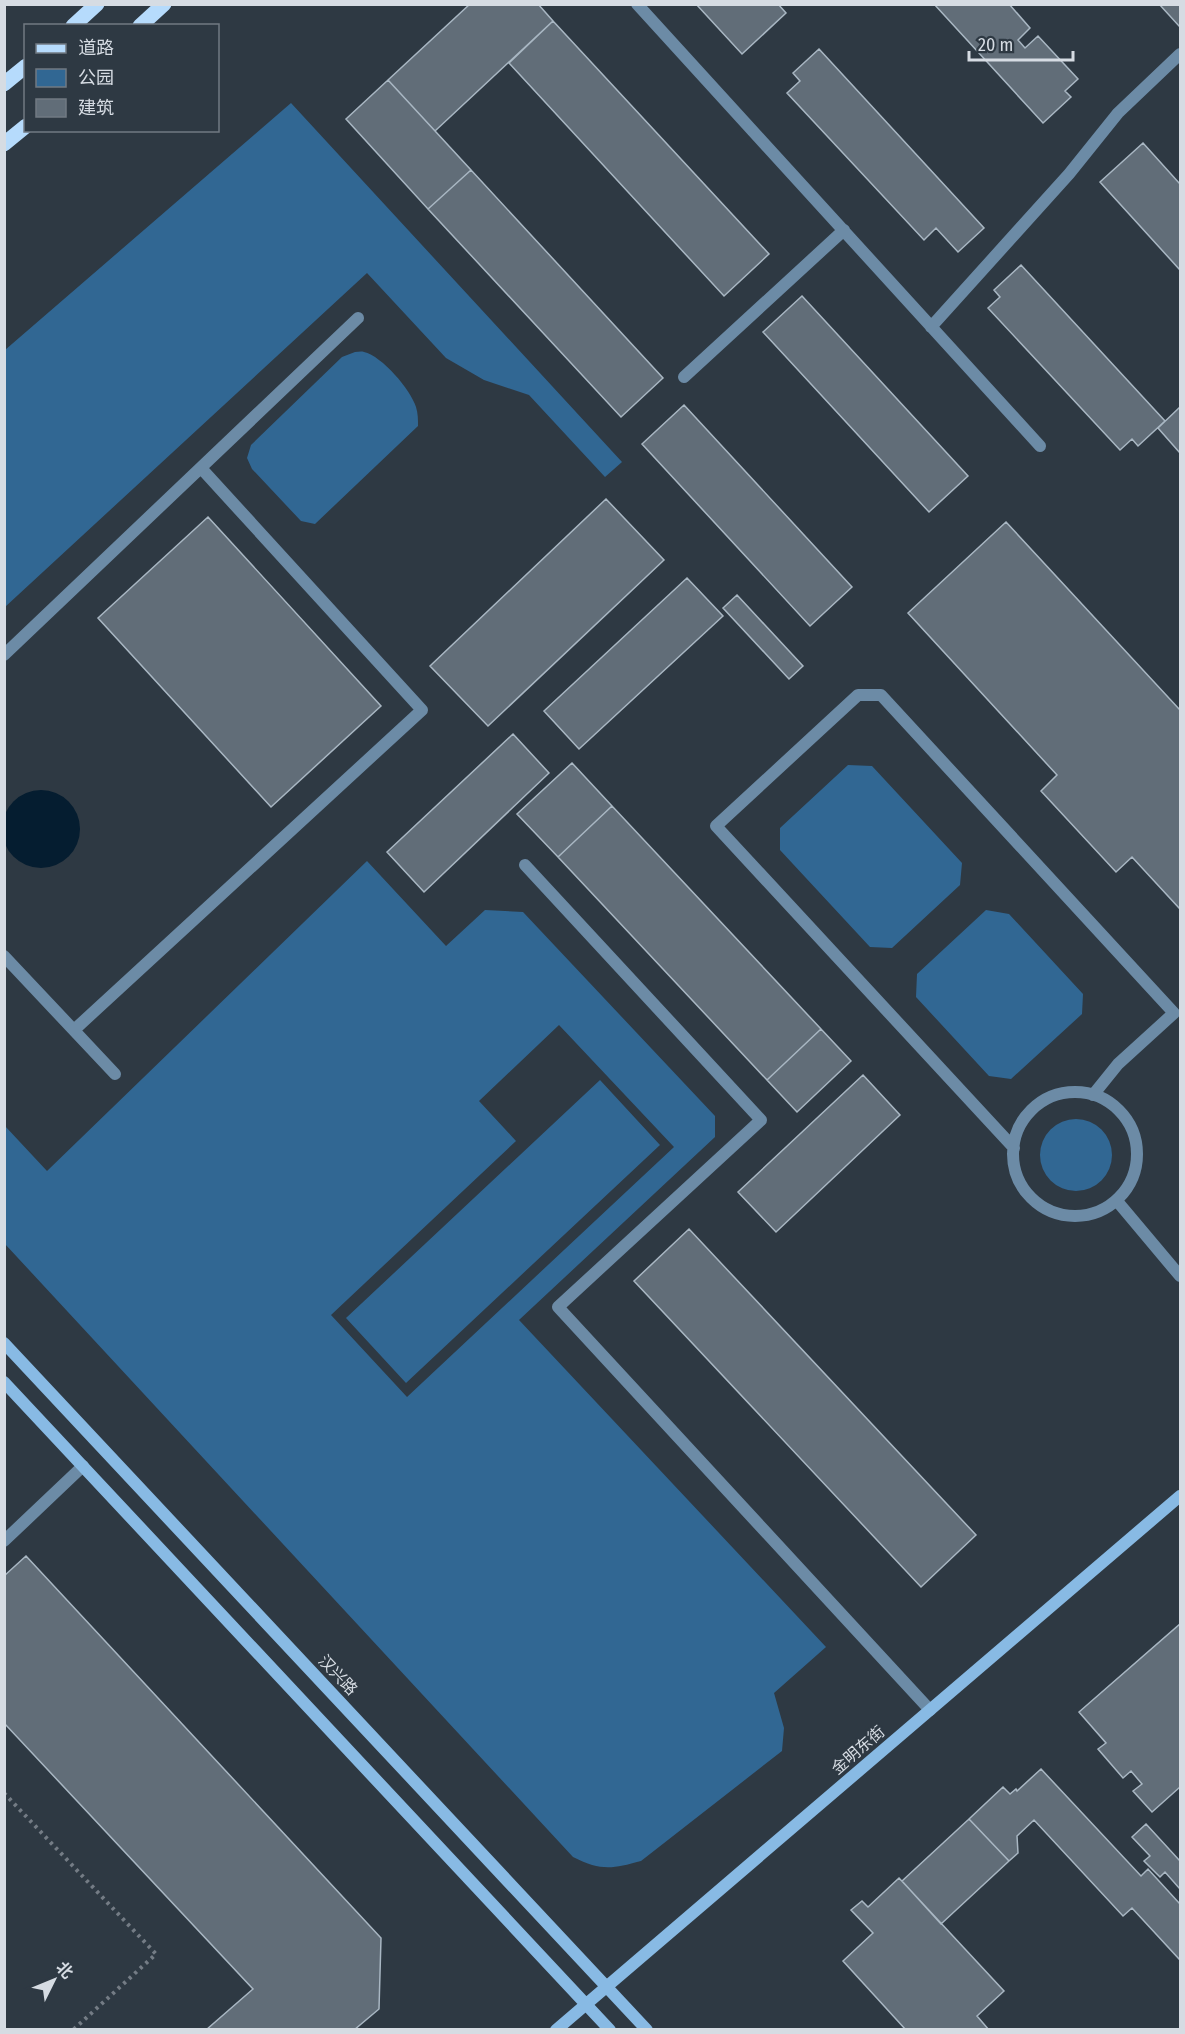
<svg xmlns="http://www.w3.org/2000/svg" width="1185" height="2034" font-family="'Fira Sans Condensed','Noto Sans SC',sans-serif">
<rect width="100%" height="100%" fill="#2e3943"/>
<path fill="#316793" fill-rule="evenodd" d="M291,103L622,462L605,477L529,395L484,380L446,358L367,273L5,607V350Z
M355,352C358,352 361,351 364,352C382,356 411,390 416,407C418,413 418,420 418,426L315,524L301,521L252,469L247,458L251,445L342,357Z
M848,765L872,766L962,863L960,885L892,948L870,947L780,850V828Z
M367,861L446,946L485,910L523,912L715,1116V1137L519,1320L826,1647L774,1693L784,1728L782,1751L641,1861C612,1869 601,1871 573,1857L5,1244V1126L47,1171ZM559,1025L674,1147L407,1397L331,1315L516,1141L479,1101Z
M986,910L1009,914L1083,994L1082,1014L1011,1079L989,1076L916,997L917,974Z
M600,1080L660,1145L406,1383L346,1318Z
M1040 1155a36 36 0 1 1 72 0a36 36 0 1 1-72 0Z"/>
<path fill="#051d30" d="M2 829a39 39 0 1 1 78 0a39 39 0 1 1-78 0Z"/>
<path fill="#616d78" stroke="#a9b7c3" stroke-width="1.5" d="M470,4H538L553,21L435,131L388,80Z
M696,4H778L786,13L742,54Z
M934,4H1009L1030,28L1018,40L1025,48L1038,36L1078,79L1065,91L1071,97L1043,123Z
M1159,4H1180V25L1179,26Z
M553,21L769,254L724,296L509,63Z
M819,49L984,228L958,252L936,228L924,240L787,93L800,81L793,73Z
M388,80L471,170L428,209L346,119Z
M1143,143L1180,184V270L1100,182Z
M471,170L663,378L621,417L428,209Z
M1021,265L1165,421L1138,446L1132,439L1120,450L988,308L1000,297L994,290Z
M802,296L968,476L929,512L763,332Z
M684,405L852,587L810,626L642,444Z
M1180,407V453L1158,428Z
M606,499L664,560L488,726L430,666Z
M208,517L381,706L271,807L98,618Z
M1006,522L1180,710V909L1132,857L1116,872L1041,791L1057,775L908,613Z
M687,578L723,616L579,749L544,711Z
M737,595L803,666L789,679L723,608Z
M513,734L549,773L424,892L387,852Z
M572,763L612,806L558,857L517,814Z
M612,806L821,1029L767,1080L558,857Z
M821,1029L851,1061L797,1112L767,1080Z
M863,1075L900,1115L776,1232L738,1192Z
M689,1229L976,1535L921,1587L634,1281Z
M26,1556L381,1938L379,2009L354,2030H206L253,1989L4,1723V1576Z
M1180,1624V1787L1152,1812L1133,1791L1142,1784L1131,1771L1123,1778L1098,1749L1106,1743L1079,1712Z
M1041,1769L1141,1876L1148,1869L1180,1904V1960L1132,1908L1123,1916L1034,1820L1017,1836L1018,1853L1009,1861L969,1819L1003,1787L1010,1794L1016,1789L1017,1791Z
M969,1819L1009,1861L941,1924L902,1881Z
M1146,1824L1180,1861V1889L1165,1872L1160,1877L1144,1861L1150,1856L1132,1837Z
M899,1878L1004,1991L977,2016L989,2030H906L843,1961L873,1933L851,1910L862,1901L868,1907Z"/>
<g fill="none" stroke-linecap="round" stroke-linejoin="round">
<path stroke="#747c85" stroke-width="4" stroke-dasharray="3 4.5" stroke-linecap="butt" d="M4,1793L156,1954L73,2030"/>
<path stroke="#6c8ba6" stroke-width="12" d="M637,4L1040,446
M931,327L1069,174L1118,113L1180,54
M684,377L844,230
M4,655L358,318
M525,865L761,1120L558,1307L930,1710
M4,956L115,1074
M74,1030L422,710L201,468
M1013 1154a62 62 0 1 1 124 0a62 62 0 1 1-124 0Z
M1014,1148L716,826L858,695H881L1174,1013L1118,1064L1093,1095
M1117,1201L1180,1276
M4,1541L83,1466"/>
<path stroke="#88bae4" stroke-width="12" d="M4,1343L647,2030
M4,1382L610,2030
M556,2030L1180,1496"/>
<path stroke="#b6dbfc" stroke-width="15" d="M73,26L97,4
M140,26L164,4
M4,84L26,66
M4,144L26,126"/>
</g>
<g text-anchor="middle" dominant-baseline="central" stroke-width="4.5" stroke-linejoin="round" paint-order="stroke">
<g font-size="16" fill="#d6dce3" stroke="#2e3943">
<text transform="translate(338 1675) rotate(47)">汉兴路</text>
<text transform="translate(858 1750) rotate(-41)">金明东街</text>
</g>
</g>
<rect width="1185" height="2034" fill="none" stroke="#d6dce3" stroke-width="12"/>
<rect x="24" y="24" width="195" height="108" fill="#2e3943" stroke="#717a83" stroke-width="1.5"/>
<rect x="36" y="44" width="30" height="9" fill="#b6dbfc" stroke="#717a83" stroke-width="1.5"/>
<text x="78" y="54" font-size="18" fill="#d6dce3">道路</text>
<rect x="36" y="69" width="30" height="18" fill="#316793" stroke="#717a83" stroke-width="1.5"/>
<text x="78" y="84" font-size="18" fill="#d6dce3">公园</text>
<rect x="36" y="99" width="30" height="18" fill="#616d78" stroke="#717a83" stroke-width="1.5"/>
<text x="78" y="114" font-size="18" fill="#d6dce3">建筑</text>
<g transform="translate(54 1980) rotate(47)" stroke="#2e3943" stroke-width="4.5" paint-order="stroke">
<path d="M0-4.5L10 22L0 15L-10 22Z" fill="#d6dce3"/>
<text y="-9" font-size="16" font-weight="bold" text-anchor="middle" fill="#d6dce3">北</text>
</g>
<path d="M969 51v9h104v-9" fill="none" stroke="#d6dce3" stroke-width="3"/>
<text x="978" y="51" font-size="18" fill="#d6dce3" stroke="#2e3943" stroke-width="4.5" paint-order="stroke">20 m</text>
</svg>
